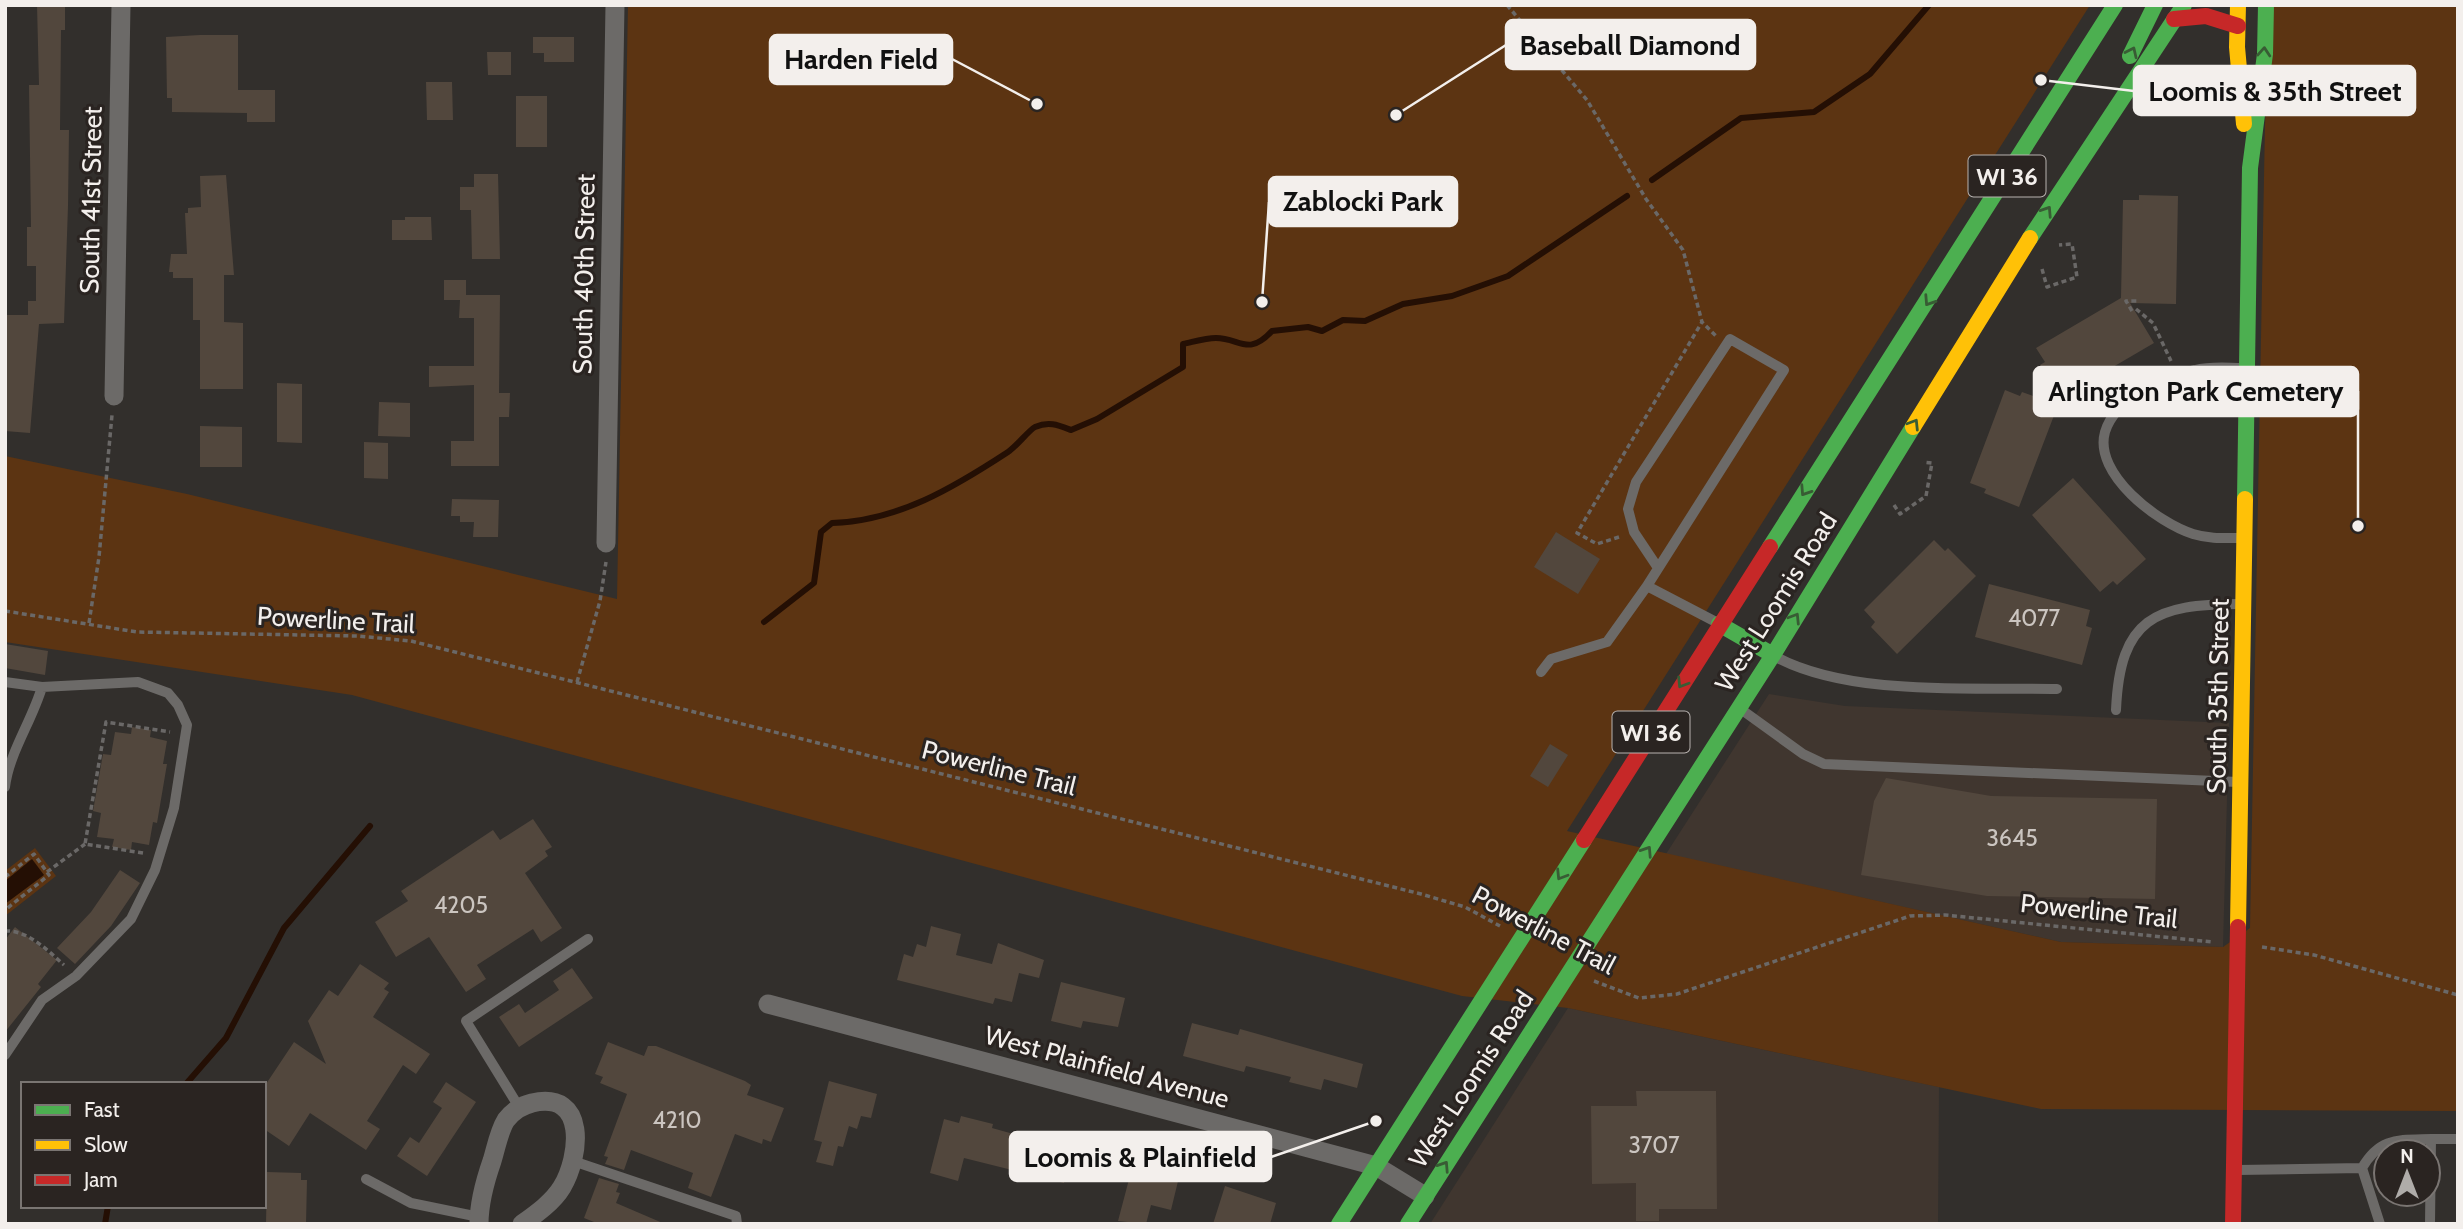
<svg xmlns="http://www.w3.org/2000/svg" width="2463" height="1229" font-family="Cabin,sans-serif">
<rect width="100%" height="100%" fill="#322f2c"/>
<path fill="#40362f" d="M1769,694L1845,706L2229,723L2223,947L2061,942L1666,854Z
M1568,1008L1939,1087L1938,1224H1430Z"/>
<path fill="#5c3412" d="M628,5H2090L1567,831L2061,942L2223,947L2250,928L2265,124L2273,5H2458V1111L2041,1109L1568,1008L1462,996L352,695L5,642V456L187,494L617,599Z
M35,848L56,876L5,916V871Z"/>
<path fill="#240f04" d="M32,859L44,875L5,904V881Z"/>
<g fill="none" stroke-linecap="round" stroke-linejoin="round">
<path stroke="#240f04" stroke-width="6" d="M1652,180L1741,118L1814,112L1870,74L1929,5
M764,622L814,583L821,532L832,523C898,521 953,488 1008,452C1017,446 1028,431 1035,427C1049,421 1058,425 1071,430L1097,419L1183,367V344C1193,342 1205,338 1216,338C1240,338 1248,357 1272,331L1308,327L1322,331L1343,320L1365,321L1403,304L1452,296L1508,276L1627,196
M186,1084L226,1038L284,928L370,826
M105,1224L108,1206"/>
</g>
<path fill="#52473d" d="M37,5H65V30H61L60,130H69L68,206L64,323L39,324L30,433L5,431V315H28V301H36V266H27V227H31L29,85H39Z
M200,35H238V90H275V122H247V113L172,112V98H167L166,37Z
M533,37H574V62H544V53H533Z
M487,52H511V75H488Z
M426,82H452L453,120H427Z
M516,96H547V147H516Z
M474,174H498L500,259H472L471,210H460V187H474Z
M226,175L234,275H224V322L243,323V389H200V320H193V278H173V272H169L171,254H187L185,213H188V208L201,207L200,176Z
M2139,195L2178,196L2176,304L2130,303L2154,343L2060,398L2040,365L2045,362L2036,348L2121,298L2123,200H2139Z
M405,217H431L432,240H392V220H405Z
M444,280H466V295H500L499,393H510L509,417H499V466H451V441H474V385L429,387V366H474V318H459L460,300H444Z
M277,383L302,384V443L277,442Z
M2005,390L2020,396L2022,392L2058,405L2019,507L1984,493L1986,489L1970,483Z
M379,402L410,403V437L378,436Z
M200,426L242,427V467H200Z
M364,442L388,443V479L364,478Z
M2073,478L2146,559L2117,585L2113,581L2100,592L2032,515Z
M452,499L499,500L498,537H473L474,522H460V516H451Z
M1556,532L1600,559L1578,594L1534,567Z
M1934,540L1945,551L1948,548L1976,576L1897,654L1871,627L1875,622L1864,610Z
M1989,584L2090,610L2086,626L2092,628L2082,665L1975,637Z
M5,644L48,651L45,675L5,668Z
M132,727L151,730L150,737L167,741L163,764H167L157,823L153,822L149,845L132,842L131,850L112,847L114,839L97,837L101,813L93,811L103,754L111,755L115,732L131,734Z
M1550,744L1568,755L1548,787L1530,776Z
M1886,778L1991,796L2157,799L2155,899L1987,896L1861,875L1874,801Z
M533,819L552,847L545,851L548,856L525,873L562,928L541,942L533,929L477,965L486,979L466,992L429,937L396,957L375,922L408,901L401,891L493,830L500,840Z
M120,870L140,883L111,926L75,964L57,948L91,912Z
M931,926L961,934L956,955L992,964L998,943L1044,960L1039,978L1019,973L1012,1002L995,998L993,1004L897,980L904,954L913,957L917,944L926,947Z
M15,927L57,960L38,984L41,987L5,1032V940Z
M360,964L389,983L384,989L389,992L373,1017L430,1054L416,1074L403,1065L367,1121L380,1129L366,1150L310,1113L289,1146L264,1129V1087L294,1042L326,1064L308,1021L329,990L338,996Z
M572,968L593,998L519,1047L499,1017L519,1004L525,1013L559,990L553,981Z
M1061,982L1125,998L1118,1027L1083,1021L1081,1028L1051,1021Z
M1192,1023L1238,1035L1240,1029L1363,1064L1357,1088L1324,1079L1321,1090L1289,1082L1291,1077L1246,1066L1244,1072L1183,1056Z
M608,1042L644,1056L648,1046H656L745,1081L751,1085L747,1095L784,1108L771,1142L763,1139L762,1144L735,1134L711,1197L688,1188L693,1173L631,1150L624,1170L605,1164L608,1157L604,1156L627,1094L600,1083L603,1077L595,1074Z
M829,1081L877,1094L871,1118L861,1116L857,1129L849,1126L843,1147L838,1146L833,1166L816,1162L822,1142L814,1140Z
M446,1082L476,1102L427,1176L397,1156L410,1137L419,1143L442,1108L433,1102Z
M1636,1091H1716L1717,1209H1659V1221H1636V1183L1592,1184L1591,1106H1637Z
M961,1116L993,1124L992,1128L1050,1144L1052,1139L1074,1145L1064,1183L964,1158L958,1181L930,1173L944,1119L959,1123Z
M1150,1165L1180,1173L1171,1210L1151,1205L1146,1224L1118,1221L1132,1168L1148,1172Z
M267,1172L301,1173V1180H307L306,1224H266Z
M599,1178L619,1184L616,1192L620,1193L616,1203L665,1224H599L584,1218Z
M1225,1186L1276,1203L1270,1224H1213Z"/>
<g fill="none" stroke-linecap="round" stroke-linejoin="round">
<path stroke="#6a6867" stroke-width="3.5" stroke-dasharray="5 3.5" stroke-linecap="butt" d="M1507,5L1587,100L1646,199L1683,250L1702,322L1716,336
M2042,269L2047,287L2077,277L2072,244L2059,245
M2136,309L2153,323L2171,361
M2132,311L2126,301H2137
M1894,505L1900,514L1926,496L1932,463L1923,462
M1619,537L1597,544L1577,533L1702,322
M5,611L137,632L357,636L411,641L1421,894L1465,907L1500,926
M89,623L99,557L112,415
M577,682L600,601L606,562
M143,853L85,844L106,722L170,732
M47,872L85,844
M5,877L34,854L49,875L5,910
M5,931C28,930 47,950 64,965
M2262,947L2314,955L2458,995
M1594,981L1639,998L1677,994L1910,916L1945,915L2213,942"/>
<path stroke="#6c6a68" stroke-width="10" d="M2241,538C2225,538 2209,539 2193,534C2158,523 2093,474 2105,432C2115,398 2164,377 2195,370C2211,366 2227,368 2243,368
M1658,568L1634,532L1628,509L1636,482L1730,339L1784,370L1647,586L1716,622
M1776,657C1851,697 1972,687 2057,689
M1541,672L1551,659L1607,642L1647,586
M5,682L42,687L138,682L168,693L178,705L187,725L174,808L155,870L131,919L76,976L42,1000L5,1055
M1742,710L1803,754L1824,764L2238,782
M2116,710C2120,618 2155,604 2240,604
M5,787C9,753 32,721 42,687
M519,1107L466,1021L588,939
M2431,1139H2458
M573,1161L736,1216L737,1224
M2362,1168C2380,1137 2398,1140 2431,1139L2430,1224
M2238,1170L2362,1168L2380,1224
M366,1179L411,1203L479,1217"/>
<path stroke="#6c6a68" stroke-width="19" d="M114,396L121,5
M606,543L615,5
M768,1004L1376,1166L1425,1196
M479,1224C479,1202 485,1181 492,1161C496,1148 499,1131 506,1120C514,1110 521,1106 532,1103C588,1090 580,1157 562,1187C553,1202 536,1214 522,1224"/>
<path stroke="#4caf50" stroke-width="16" d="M2130,56L2155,5
M2030,238L2184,5
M2245,499L2250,168L2265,54L2266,5
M1770,547L2115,5
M1719,624L1773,655
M1339,1224L1584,840
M1408,1224L1773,655L1913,427"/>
<path stroke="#ffc107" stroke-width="16" d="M2238,5L2237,47L2244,124
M1913,427L2030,238
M2238,927L2245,499"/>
<path stroke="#c62828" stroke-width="16" d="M2174,19L2206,16L2238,26
M1584,840L1770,547
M2233,1224L2238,927"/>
</g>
<defs><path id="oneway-chevron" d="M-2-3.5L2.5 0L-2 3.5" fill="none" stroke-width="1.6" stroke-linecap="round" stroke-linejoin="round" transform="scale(1.75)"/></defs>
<g stroke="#385c34">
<use href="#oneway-chevron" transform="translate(2132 52) rotate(-65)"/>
<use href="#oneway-chevron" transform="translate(2264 52) rotate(-86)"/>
<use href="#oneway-chevron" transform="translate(2047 211) rotate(-57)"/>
<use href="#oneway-chevron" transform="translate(1929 301) rotate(123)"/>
<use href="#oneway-chevron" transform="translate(1914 424) rotate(-58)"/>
<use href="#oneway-chevron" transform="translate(1805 491) rotate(123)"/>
<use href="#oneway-chevron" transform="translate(1795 618) rotate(-58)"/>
<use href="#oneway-chevron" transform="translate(1682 683) rotate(122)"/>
<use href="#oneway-chevron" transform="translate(1647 851) rotate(-57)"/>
<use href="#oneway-chevron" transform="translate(1561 875) rotate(122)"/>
<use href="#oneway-chevron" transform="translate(1444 1166) rotate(-57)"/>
</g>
<g text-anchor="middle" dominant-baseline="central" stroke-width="6" stroke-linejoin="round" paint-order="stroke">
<g font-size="23" fill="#cbc5c0">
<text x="2034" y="618">4077</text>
<text x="2012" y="838">3645</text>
<text x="461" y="905">4205</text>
<text x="677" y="1120">4210</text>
<text x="1654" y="1145">3707</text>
</g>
<g fill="#2a2421" stroke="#b7b2af" stroke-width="2">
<rect x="1968.5" y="155.5" width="77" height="41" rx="5"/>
<rect x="1612.5" y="711.5" width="77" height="41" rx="5"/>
</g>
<g font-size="24" font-weight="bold" fill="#f3efec">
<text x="2007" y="176">WI 36</text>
<text x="1651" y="732">WI 36</text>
</g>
<g font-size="26" fill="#f3efec" stroke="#2a2421">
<text transform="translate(91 200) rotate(-89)">South 41st Street</text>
<text transform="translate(584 274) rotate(-89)">South 40th Street</text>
<text transform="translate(1776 602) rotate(-58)">West Loomis Road</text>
<text transform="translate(336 620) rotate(3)">Powerline Trail</text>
<text transform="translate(2218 696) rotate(-89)">South 35th Street</text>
<text transform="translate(999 768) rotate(14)">Powerline Trail</text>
<text transform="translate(2099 911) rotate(6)">Powerline Trail</text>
<text transform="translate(1544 930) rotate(28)">Powerline Trail</text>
<text transform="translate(1107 1067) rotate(15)">West Plainfield Avenue</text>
<text transform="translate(1471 1079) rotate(-57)">West Loomis Road</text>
</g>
</g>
<path fill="none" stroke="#f3efec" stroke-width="2.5" d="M1396 115L1506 45M1037 104L952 59M2041 80L2134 91M1262 302L1269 202M2358 526L2358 391M1376 1121L1271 1157"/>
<g fill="#f3efec" stroke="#2a2421" stroke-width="2.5">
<circle cx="1396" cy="115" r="7"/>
<circle cx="1037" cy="104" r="7"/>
<circle cx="2041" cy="80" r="7"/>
<circle cx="1262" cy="302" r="7"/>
<circle cx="2358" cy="526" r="7"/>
<circle cx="1376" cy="1121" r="7"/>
</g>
<g fill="#f3efec" stroke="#f3efec" stroke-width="2.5">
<rect x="1506" y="20" width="249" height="49" rx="7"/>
<rect x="770" y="35" width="182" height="49" rx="7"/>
<rect x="2134" y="66" width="281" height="49" rx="7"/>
<rect x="1269" y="177" width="188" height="49" rx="7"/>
<rect x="2034" y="367" width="324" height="49" rx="7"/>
<rect x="1010" y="1132" width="261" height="49" rx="7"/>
</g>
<g font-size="28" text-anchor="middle" font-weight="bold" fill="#111">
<text x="1630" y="55">Baseball Diamond</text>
<text x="861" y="69">Harden Field</text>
<text x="2275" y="101">Loomis &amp; 35th Street</text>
<text x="1363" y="211">Zablocki Park</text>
<text x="2196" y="401">Arlington Park Cemetery</text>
<text x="1140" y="1167">Loomis &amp; Plainfield</text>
</g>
<rect width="2463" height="1229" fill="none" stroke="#f3efec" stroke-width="14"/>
<rect x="21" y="1082" width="245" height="126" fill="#2a2421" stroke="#7a7572" stroke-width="2"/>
<rect x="35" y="1105" width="35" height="10" fill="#4caf50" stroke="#7a7572" stroke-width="2"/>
<text x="84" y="1117" font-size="21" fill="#f3efec">Fast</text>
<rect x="35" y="1140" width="35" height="10" fill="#ffc107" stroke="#7a7572" stroke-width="2"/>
<text x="84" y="1152" font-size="21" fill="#f3efec">Slow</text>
<rect x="35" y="1175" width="35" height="10" fill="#c62828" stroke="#7a7572" stroke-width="2"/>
<text x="84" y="1187" font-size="21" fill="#f3efec">Jam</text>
<g transform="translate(2407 1173)"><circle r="33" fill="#2a2421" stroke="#7a7572" stroke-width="2"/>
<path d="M0-5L12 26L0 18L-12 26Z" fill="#afaca9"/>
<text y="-10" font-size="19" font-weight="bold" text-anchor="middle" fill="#f3efec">N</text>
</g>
</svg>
